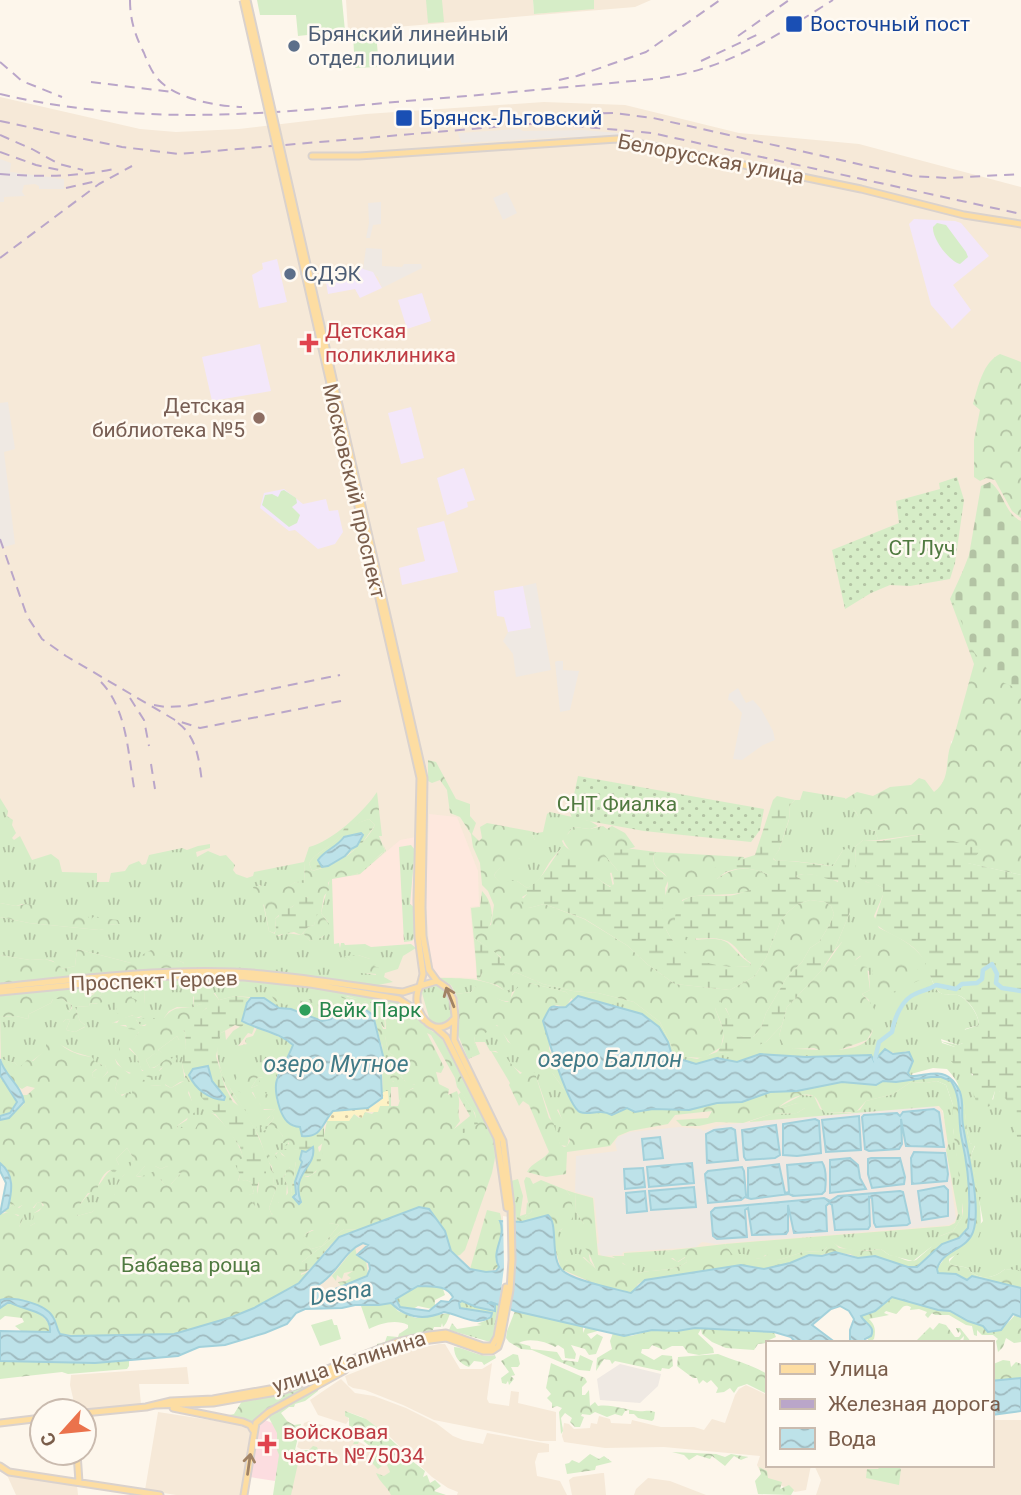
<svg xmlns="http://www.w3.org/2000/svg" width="1021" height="1495" font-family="Roboto,sans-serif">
<defs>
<pattern id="grass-tufts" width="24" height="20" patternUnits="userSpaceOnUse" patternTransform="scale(1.75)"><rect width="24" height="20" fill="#d6edc7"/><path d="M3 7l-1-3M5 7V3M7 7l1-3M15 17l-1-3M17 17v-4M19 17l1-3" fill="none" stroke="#b3c3a4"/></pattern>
<pattern id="forest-crowns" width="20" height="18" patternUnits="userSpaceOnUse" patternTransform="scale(1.75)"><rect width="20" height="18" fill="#d6edc7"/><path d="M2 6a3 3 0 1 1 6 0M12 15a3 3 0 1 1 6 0" fill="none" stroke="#b3c3a4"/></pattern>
<pattern id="wetland-marsh" width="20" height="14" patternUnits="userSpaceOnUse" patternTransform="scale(1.75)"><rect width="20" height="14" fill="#d6edc7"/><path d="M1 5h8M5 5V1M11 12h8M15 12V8" fill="none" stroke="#b3c3a4"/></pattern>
<pattern id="sand-dots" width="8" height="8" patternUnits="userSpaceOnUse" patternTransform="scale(1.75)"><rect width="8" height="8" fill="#fdf2c5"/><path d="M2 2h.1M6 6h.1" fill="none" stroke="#d2c7a2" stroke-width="1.8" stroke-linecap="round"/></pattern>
<pattern id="cemetery-stones" width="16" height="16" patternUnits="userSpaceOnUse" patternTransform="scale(1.75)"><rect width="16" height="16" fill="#d6edc7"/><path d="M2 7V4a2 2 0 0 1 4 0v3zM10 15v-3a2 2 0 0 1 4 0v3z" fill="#b3c3a4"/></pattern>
<pattern id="garden-dots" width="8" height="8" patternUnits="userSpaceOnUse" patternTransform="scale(1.75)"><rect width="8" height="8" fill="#d6edc7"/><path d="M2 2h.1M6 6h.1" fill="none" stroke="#b3c3a4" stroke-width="1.8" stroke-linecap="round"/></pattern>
<pattern id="water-waves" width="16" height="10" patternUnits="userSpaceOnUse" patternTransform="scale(1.75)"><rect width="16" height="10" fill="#bde2e9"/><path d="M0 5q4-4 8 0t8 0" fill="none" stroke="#9fbabf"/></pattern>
</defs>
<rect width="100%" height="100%" fill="#fdf6eb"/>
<path fill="#f6e9d8" d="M346,0H533L534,14L594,8V0H651L635,7L348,31Z
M0,97L140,129L176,132L239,129L366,114L544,102L625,105L739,133L859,144L1021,187V780L951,741L955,796L901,1079L935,1076L969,1233L613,1305L401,1270L303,1300L209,1337L54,1328L0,1304V1210L9,1195L0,1168V1117H3L0,1070Z
M439,1344H445L460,1369H482L492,1363L487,1399L489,1403L509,1406L511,1391L519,1392L518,1403L556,1412V1441H540L434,1420L403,1405L365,1390L353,1388L348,1385L345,1376L411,1350Z
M187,1367L189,1384H139L141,1404L76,1411L70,1385L71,1375Z
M341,1379L355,1393L374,1396L406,1408L436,1423L453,1436L463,1440L483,1444L487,1433L549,1444V1452L538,1453L535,1462L537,1476L560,1481L567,1495H457L458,1492L448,1488L432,1477L389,1436L362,1417L345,1411L349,1420L346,1424L318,1415L310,1400Z
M746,1385L767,1395V1465H811L806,1490L795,1492L763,1477L757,1465L760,1456L664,1447L605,1448L564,1442L562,1436L564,1423L569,1424L574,1429L590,1428L591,1423L597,1424L599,1416L610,1419L611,1423L631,1424L632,1420L661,1427H694L704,1430L712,1419L725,1423L735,1395L739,1389Z
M158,1412L243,1425L250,1432L242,1495H176L145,1490Z
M991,1420H1021V1495H816L821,1480L814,1465H991Z
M309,1421L333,1428L363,1444L388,1465L397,1495H288L297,1456L309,1457L310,1463L322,1467L325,1462L321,1449H301L297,1447L304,1423Z
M602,1473H604L606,1495H572L569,1480L573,1477Z
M7,1475L77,1485L78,1495H16Z
M648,1478L670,1481L706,1495H634L636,1489Z"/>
<path fill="#fee8de" d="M429,814L457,817L478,871L479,906L470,907L477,978L438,977L431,967L426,902Z
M416,837L412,895L417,949L333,954L332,878L359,875L400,840Z"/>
<path fill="#efe9e3" d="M519,129L523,131L583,130L631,134L629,139L568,137L461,143L458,133Z
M0,159L11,163L10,172L64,179V189H39V186L35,184L24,185L22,192L25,196L4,197V202H0Z
M507,192L517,213L503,220L493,198Z
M381,202V224L373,225L370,238H366L369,223L368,203Z
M366,248L382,249V266L402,267L404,264H421L422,268L382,288L378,277L363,269Z
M8,402L15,449L4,452L15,544L0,548V403Z
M536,583L551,670L516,677L513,654L503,641L508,632L531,628L523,586Z
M557,661H563V670L579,671L570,710L560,712L555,662Z
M738,688L746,703L753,700L761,709L773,731L775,740L763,745L742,760L733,759L742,713L732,701L728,700L729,694Z
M934,1106L941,1112L956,1218L954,1222L949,1225L716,1244L702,1242L696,1247L623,1252L622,1255L601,1256L597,1244L599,1243L594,1197L575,1192L576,1156L617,1151L615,1142L618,1137L630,1132L679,1127L701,1129L703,1131L721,1125Z
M620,1364L661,1374L658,1386L640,1403L600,1400L597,1379Z"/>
<path fill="#f3e7fa" d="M914,219L955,221L961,223L989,256L953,285L971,310L952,329L931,305L909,224Z
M277,259L287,302L259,308L252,275L263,269L262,263Z
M362,267L363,269L373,272L382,288L360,298L355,289L328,294L326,282L329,279L328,274Z
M422,293L431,321L407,329L398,300Z
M260,344L271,391L212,401L202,357Z
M411,407L424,458L401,464L388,413Z
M464,468L475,500L467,502L468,507L447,515L437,478Z
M284,489L303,504L326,499L329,511L338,510L343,532L335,544L318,549L295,530L289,531L260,508L264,493Z
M444,521L458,572L402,585L399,568L425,561L417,528Z
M523,586L531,628L508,632L504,617L497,616L494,591Z"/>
<path fill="#fcdde0" d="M265,1420L279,1426L280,1454L275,1481L250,1477L257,1426Z"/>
<path fill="url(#grass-tufts)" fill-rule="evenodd" d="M803,791L845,798C847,802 852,806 855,811C862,822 862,828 875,831L878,840H863L855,847L856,865L866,882L874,883L883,888V895L874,916L879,928C898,937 916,945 927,964C930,972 932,984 937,990C942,997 951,993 958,995C968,999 979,1015 979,1025L965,1029L963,1043L958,1045L941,1039L942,1043L955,1047V1053C969,1070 978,1084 993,1100L995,1091H999L1021,1101V1271L1005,1269C996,1277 985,1280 974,1274C965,1269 974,1270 964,1267C957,1265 955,1268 949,1262L983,1221L971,1155L975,1146L970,1143C961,1114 971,1094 947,1069L933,1068L911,1074L917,1077H910L908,1073L913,1061L906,1051L897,1054L886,1050L874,1061L871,1055L806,1057L760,1054L737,1062L717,1058L696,1064L677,1058L670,1052L668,1042L660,1030L642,1014L582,997L573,1000L566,992L530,983L512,992L510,1001C498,1003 487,990 475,987L471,992L456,994L451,985L440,978C460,978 486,978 504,990L512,982V975L515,972L543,984L573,991L598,993L634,1002L660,1022L673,1049L678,1055L686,1057L697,1059L717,1052L726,1053L766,1042L782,1025L779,1036L793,1049C811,1048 870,1059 873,1028C873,1019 870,1008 869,1000L862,994L870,990L869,971L854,965L853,962L861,956L842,942L834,951L850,912L812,880H802L796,876C808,871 825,877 838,882L843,850L833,866C815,864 795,860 776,861L773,858L779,850L789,820L790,805L795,800H800Z
M0,798L8,811L7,816L13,820L12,825L16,833L12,838L14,840L20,836L32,860L51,854L59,860L62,872L97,873V882H109L111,873L125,871L129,865L139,861L142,865L146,864L149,855L182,848L187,850L198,846L210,844V848L196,852L197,857L208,851L220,856L226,855L235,865L233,870L236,874L247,878L253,876L254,872L304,862L305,884L295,882C284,891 271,890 259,885L269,931L279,936L286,933L301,935L303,933L310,941L323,937L328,922L321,913L330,879L335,876L357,874L385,851L383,844L386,851L360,874L332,879L334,944L339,943L340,948L341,943H344L345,945L365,944L371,947L411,944L416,948L403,956L398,969L385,973L384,977L393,982L378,985L379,998L383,999L385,1028C380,1025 376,1014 380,1009L365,1001L356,1005L357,999L347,996L344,998L350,1000L355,1008L340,1009L332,1019L322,1021L291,1009L279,1008L264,998L235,996L219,1000L215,993H197L193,997L194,1008L177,1007L169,1011L164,1018L141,1026L136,1020L142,1016L136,1018L133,1015L112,1023L139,1030V1032L128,1048L137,1056L142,1071H159L170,1060C162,1059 158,1068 150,1068L146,1060L156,1052L157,1055L162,1053L158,1050L177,1036L179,1040L185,1032L186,1047L182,1064L185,1081L180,1082L171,1088L163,1083L162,1086L150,1085L131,1095L127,1093L120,1095L115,1090L118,1078L131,1073L123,1070L115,1059L105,1066L108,1071L101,1080L93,1077L92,1073L102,1065L94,1062L91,1057L74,1052L59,1044C44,1049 35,1061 20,1068L15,1063L1,1060L0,1017L16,1016L28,1019L29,1014L51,1003L53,999H62L72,1005L70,1011L61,1015L63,1022L66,1019L70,1020L66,1030L75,1032L85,1027V1025L80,1021L75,1007L89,1006L90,1003L97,1004L102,999L98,997L87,999L85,994L90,996L96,993L100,996L102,993H110L101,988L127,989L126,986L140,984V1001L144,1004L145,990L152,981L160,980L184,963L153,950L139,963H131L77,949L75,966L63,969L53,961L45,959L30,960L0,955V917L29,923L99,930L104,929L105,925L119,924L90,921L84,924L22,904L16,906L0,903ZM358,955L370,959L375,963L374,966L376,975L364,973L347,958Z
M550,812L590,821L598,826L590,829L573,827L562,841L564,845C559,851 553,857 549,863C542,874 540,882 527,888L517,881C507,883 499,886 494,875C500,866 509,860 520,858L535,840L530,831L537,833L543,832L547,814Z
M411,845L415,850L410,904L414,907L415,937L412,941L404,942L399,847Z
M435,983C447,989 454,1009 450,1021L436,1026L430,1021L422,993L425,986Z
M246,1023L255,1026L252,1034L248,1033L238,1046L247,1044L245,1042L246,1038L253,1036L257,1028L287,1040L293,1045L276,1078V1103H271L258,1085L251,1088L258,1077L263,1078L255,1068L238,1073L264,1110L275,1109L266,1120L272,1114L274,1118L267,1127L268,1129L276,1127L283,1136L280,1143L288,1141V1148L299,1150L297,1165L296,1162H291L279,1151L275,1154L288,1160L290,1169L283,1177L287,1184L286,1198L279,1202L272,1215L269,1208L277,1186L273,1185C279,1129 199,1079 221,1033L225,1031L226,1040L233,1031Z
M494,1025L500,1027L508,1042L531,1054L553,1074L563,1088L568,1090L572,1101L557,1110C563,1121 573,1134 567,1146L560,1145L537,1079C518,1074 510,1063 496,1051H490L485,1042H475L480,1054L468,1059L478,1053L474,1042L475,1036Z
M385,1035L388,1052L394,1056L388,1066L393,1082L401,1076C406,1086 417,1084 428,1085L429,1092H418L417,1089L413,1088L403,1094L399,1101L398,1087H391V1106H389L388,1092L382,1093C384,1077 379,1046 385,1035Z
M937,1081L946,1085L953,1105V1128L962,1192V1217L953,1231L940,1236L931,1247L913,1261L889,1255L881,1249C866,1251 842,1253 832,1241L827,1244V1247L823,1251L803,1252L779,1260L765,1255L762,1259C751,1259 743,1254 731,1254L725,1244L949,1226L955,1223L958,1214L946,1150L948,1145L943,1111L939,1106L748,1122L771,1114L797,1113L805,1108L797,1103L781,1108L779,1107L802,1095L814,1096L820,1109L830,1113H850L860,1110L866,1101L893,1094L911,1082L926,1083Z
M192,1083L216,1114L209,1113L195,1129H178L177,1126L187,1120L192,1102L188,1088Z
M127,1148L134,1159L130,1170L123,1176L115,1194L92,1212L77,1216C78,1204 86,1196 95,1189C106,1179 102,1174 119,1165L116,1159Z
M145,1166H155L161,1169L167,1166L181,1173L171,1184H164L160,1179L136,1176Z
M518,1179L523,1196L520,1216L526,1214L527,1202L532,1211L525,1217L516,1218L511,1181Z
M566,1190L575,1193L576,1212L584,1224L590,1261L596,1269L584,1257L567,1261C559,1256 557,1241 558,1232L562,1229L570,1195Z
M41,1202L43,1207L34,1213L35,1223L30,1226L19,1227L24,1216L4,1212L13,1204L19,1208L22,1205L34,1208L37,1203Z
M330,1223L339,1225L322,1246L311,1249L301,1241L305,1234Z
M673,1250L667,1252L670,1258L678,1262L686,1257L687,1262C673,1272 655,1269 638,1273L612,1256H624V1253Z
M460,1301L495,1311L493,1304L489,1302L498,1303V1314L493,1339L490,1342L449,1330L452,1323L457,1329L482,1325L477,1324L489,1319L491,1313L460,1308Z"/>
<path fill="url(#forest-crowns)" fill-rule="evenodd" d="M1000,354L1021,362V518L1012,511L995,480L986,478L980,481L974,477V440L980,410L973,404C978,387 983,362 1000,354Z
M982,488L1005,505L1013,518L1021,522V875L967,863L981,850L923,834L878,840L875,831L863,828L856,812L844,800L857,792L873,796L890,787L911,785L919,778L925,780L934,792C953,778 943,758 953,740L974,664L950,599L974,547Z
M428,760L436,762L456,799L470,804V816L476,823L472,834L479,841L482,838L480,827L487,823L530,831L535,840V848C522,863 507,857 494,875C500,887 507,879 517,881L527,888V894L522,897L529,908L544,904L584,919L628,946L647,964L675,984L730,990L755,976L766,958L781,920L789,911L798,904L810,900L825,902L831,906L834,914L830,924L819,942L810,948L802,962L787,977L766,1013L761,1028L753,1037H743L735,1030L726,1008H715L724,1032L721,1047L704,1058L686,1057L678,1055L673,1049L660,1022L634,1002L598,993L573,991L543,984L515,972L512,975V982L509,990H504L497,985L479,980L482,973H496L501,957L474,938V932L491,925L494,905L488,891L482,885L480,863L473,847L471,834L460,817L450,813L447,790L440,780L432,783L428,781Z
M377,792L382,836H379L385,851C375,857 369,868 359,873C348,878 335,872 328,883L329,890L324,896L321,913L329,924L328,933L317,940L310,941L303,933L308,927L314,925L318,906L307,897L279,915L275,919L276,930L274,933L269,931L264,905L257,900L253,887C267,882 278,894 295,882L305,883L304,862L309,847C331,842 364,812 377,792ZM369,819L375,825C363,848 338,865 312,871L309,863C321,847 334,849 345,828Z
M603,826L607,829L612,826L625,833L635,847L623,851L614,850L608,859L618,871L610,873L613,887C600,885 563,848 562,836L568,834L573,827L590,829Z
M656,852L744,857L743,860L734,863L717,879C733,866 751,866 769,875L770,879C742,904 708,888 682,900L696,940C737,936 724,946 751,964L750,966C719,970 683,963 668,933C665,927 660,919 661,912C661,901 669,891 668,881C667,869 651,872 654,854Z
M0,903L16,906L26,904L87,916L91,920L93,917L118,920L120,924L106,925L105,929L99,930L29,923L0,917Z
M849,939L861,941L864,947V953L856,959L854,965L867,967L870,990L862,994C879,1010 880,1019 867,1040L839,1050L824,1052L814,1048L793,1049L784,1046L779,1036L787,1007L822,970L842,942Z
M881,939C899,946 919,958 920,980L882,997L873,992L871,943Z
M77,949L131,963L138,962L140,956L153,949L184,963L177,975L152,982L145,990L144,1004L140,1006L138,1005L140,994L136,988L138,984L127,986L126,990L102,988L112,992L117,998L118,994L121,996L124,993H131L132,998L137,1000L135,1004L118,1014L116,1012L117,1001L113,1002V998L107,999L111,998V993H102L100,996L93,993L90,996L100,997L103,1001L100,1004L90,1003L89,1006L75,1007L80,1021L86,1026L75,1032L66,1030L70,1020L66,1019L62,1023L60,1021L61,1010L65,1006L69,1012L72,1008V1005L62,999H53L51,1003L29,1014L28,1019L16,1016L0,1017V955L30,960L45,959L57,963L63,969L75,966Z
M358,955L370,959L378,956V962L374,966L379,968V974L359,973C354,966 350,960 344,956Z
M530,983L566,992L572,997L566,1007L556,1005L549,1009L543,1021L550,1039L549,1049L568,1090L563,1088L553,1074L544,1069L530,1054L513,1047L497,1025L484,1034L475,1036L474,1042L479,1053L468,1059L456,1030L459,1007L456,994L471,992L475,987C488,987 495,1001 508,1002C515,993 515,984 530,983Z
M279,990L297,996L301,1001L314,998L315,1002L309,1007L308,1011L291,1002L286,1005L275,1001L269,992Z
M340,995L357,999L358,1002L355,1005L358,1006L362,1001L370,1002L377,1000L381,1006L378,1015L383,1029H386L384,998C417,1005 415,1025 440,1035L494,1138L495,1158L492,1173L465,1250L460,1255L456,1256C449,1249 450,1244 446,1235C442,1225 432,1215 425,1207H419L359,1230L344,1229L302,1262L301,1275L312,1270L299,1283L254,1308L214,1323L174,1334L85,1336L60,1334L55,1322L46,1310L38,1305L7,1298L0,1300V1214L11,1212L18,1216L23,1212L24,1216L19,1227L23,1225L30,1226L35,1223L33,1220L34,1213L39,1211L44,1205L41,1202L37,1203L29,1212L22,1205L17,1208L13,1204L8,1208C12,1191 15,1175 0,1163V1120L9,1118L24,1104L22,1095H27L35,1088L27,1086L22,1089C15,1086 6,1074 2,1067V1059L15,1063L20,1067L28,1059L33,1061L46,1049V1037L56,1039C62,1049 79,1056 92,1057L95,1062L102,1065L104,1071L96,1069L92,1073L93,1077L101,1079L108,1072L105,1066L111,1058L115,1059L117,1064L133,1077L126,1080L118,1078L115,1090L122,1096L126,1093L132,1094V1084L136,1079L145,1080L150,1085L161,1086L164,1076L167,1079L165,1085L171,1088L184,1081L186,1072L188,1079L192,1083L188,1093L194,1105L195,1112L177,1126L178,1129L187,1126L195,1129L203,1115L209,1112C220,1115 242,1146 243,1158C243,1165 240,1175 238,1181L246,1180L251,1182L254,1193L249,1195L256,1208L259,1181L265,1169H270L274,1174L273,1185L277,1186L269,1208L272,1215L275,1206L279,1202V1192L283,1193L284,1198L288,1193L287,1184L283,1177L286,1174V1169L290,1168L286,1163L287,1160H278L275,1156L279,1150L282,1155L286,1157L292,1152L294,1154L292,1162L296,1161L291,1193L298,1208L293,1197L302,1151L305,1177H308L316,1172L327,1121H349L354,1114L359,1118L365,1112L372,1114L380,1106H398L402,1094L414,1088L415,1084H407L401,1076L396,1083L391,1080L388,1066L394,1056L388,1052L385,1036L382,1047L373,1014L362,1007L355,1008L350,1000L342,998ZM427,1033L431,1035L455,1078L457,1087L475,1113L477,1125L454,1129L460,1121C456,1110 462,1105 457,1091L448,1095L449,1089L439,1084L436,1072L441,1073L444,1067ZM127,1148L134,1159C129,1172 115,1181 115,1194L109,1196L92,1212L77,1216L81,1203L88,1193L96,1194C98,1186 101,1174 110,1170L114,1173L120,1167L116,1159ZM145,1166H155L161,1169L167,1166L173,1172L181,1173L171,1184H164L160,1179L159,1173L155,1171L140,1177L136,1176ZM330,1223L339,1225L322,1246L311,1249L302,1241L305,1234L312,1230L320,1231Z
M200,1004L208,1006C201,1014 192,1025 183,1030L185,1032L182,1039L179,1040L177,1036L158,1050L163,1053L156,1060L153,1059L157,1055L155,1053L146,1060L150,1068H154L165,1060L167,1053L170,1054V1059L176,1057L177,1059L170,1066L161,1068L159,1071L162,1074L150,1078L146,1076L145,1072L141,1069L137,1056L130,1048L125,1051H119L120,1040L130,1044L139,1032V1030L128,1029L126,1025H114L112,1022L117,1023L120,1019L134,1015L136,1018H146L136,1020L141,1026H145L151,1018H164C177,1001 186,1013 200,1004Z
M491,1051L503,1054L520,1074L529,1069L535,1073L549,1118L553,1122L560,1144L564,1147L567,1146L570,1141L557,1106L572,1101L577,1111C589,1115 600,1108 612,1115L627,1108L638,1112L653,1109L689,1110L717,1103L742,1102L770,1092L797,1091L842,1082L876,1085L883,1081L942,1077L952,1082L959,1101L962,1141L965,1150L969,1188L968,1228L959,1238L942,1244L917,1267H908L875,1256L858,1258L850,1254L829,1253L764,1269L740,1265L645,1280L638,1284L633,1293L605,1288L561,1269L552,1238L553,1223L548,1215L522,1222H516L517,1217H525L532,1211L529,1207L524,1181L526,1177L530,1178L533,1184L541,1180L566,1190L570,1195L574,1213L571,1221L558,1232L561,1253L567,1261L575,1254H579L596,1269C594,1266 589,1252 586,1249C574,1237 576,1238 584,1224L576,1212L575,1193L593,1198L598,1255L620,1259L623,1264L633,1267L638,1273C655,1269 673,1272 687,1262L685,1257L677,1262L673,1258L667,1260L663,1257L667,1252L673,1250L725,1244L732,1254H743L759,1259L769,1254L779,1260L803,1252L823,1251L827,1247L825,1239L829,1237L839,1248L867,1251L881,1249L889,1255C900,1255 905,1264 916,1260L931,1247L933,1239L953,1231L962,1217L963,1211L953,1128V1105L946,1085L937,1081L926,1083L911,1082L893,1094L866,1101L856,1112L825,1113C820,1108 820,1103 816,1098C807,1089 787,1100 779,1107L781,1108L797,1103L806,1105L805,1108L797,1113L771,1114L743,1123L716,1122L699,1126H682L676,1120L708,1118L712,1111L675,1115L668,1124L630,1131L618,1136L610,1146L567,1152L566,1174L546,1177L527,1172C532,1162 544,1160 549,1152L529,1105L523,1101L519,1106L509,1085L510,1083Z
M246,1064L255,1067L258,1066L263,1070L264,1078L258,1077L251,1088L258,1085L260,1080L267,1081L268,1087L265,1093L270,1096L271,1102L276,1103V1099C281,1112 284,1126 300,1127L302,1136L299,1150L283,1149V1147L289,1144L288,1142L278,1144V1140L283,1136L276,1128L262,1131L261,1127L268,1126L274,1118L272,1115L263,1120L262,1117L264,1114L269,1115L275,1109H261L260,1104L255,1103L256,1099L253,1092L246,1095L238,1091L234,1085L238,1073Z
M219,1065L232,1092L255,1124L267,1148L273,1167C266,1162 263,1146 259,1137C245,1109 225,1097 219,1065Z
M0,1075L17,1102C16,1110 8,1116 0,1116Z
M954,1082L963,1089L967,1131L970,1143L975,1145L971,1155C975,1174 987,1225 977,1239C970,1248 958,1253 949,1259V1262C955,1268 957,1265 964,1267C974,1270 965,1269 974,1274C985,1280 996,1277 1005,1269L1019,1270L1021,1271V1288L972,1276L967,1280L956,1274L938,1273L937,1269L946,1256L962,1246L975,1210L962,1120C963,1106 961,1095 954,1082Z
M487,1210L500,1213C506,1235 493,1247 499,1268L486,1272L470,1269Z
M355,1247L357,1256L366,1261L368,1274L357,1281L341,1286L338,1282L346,1281L351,1278L347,1275L353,1271L344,1273L342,1279L337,1275L336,1281L332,1276Z
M418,1286H437L443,1289L445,1295L435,1300V1306L432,1309L418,1306L413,1309L400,1307L396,1299Z
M892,1297L938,1310L950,1311L968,1321L983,1326L988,1332L1001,1330L1016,1314L1021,1317V1342L1014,1343L1006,1338L1003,1347L998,1352L996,1341L998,1339L993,1335H982L977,1330V1336L974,1335L972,1326L966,1325L949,1315H935L932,1313L928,1318L925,1315L927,1312L919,1309L910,1310L911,1307C902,1303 902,1310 896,1314L886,1311L884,1313L889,1315L869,1319C875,1325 876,1330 874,1339L870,1342L867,1338L871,1336C874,1324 864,1324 861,1316L883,1305Z
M9,1302L39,1313L50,1325V1333L21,1331L15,1326L24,1322L22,1318L5,1316L0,1320V1308Z
M391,1303L398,1311L416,1318L450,1313C448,1319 447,1323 443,1327L442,1323L441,1327H434L432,1332L391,1340L377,1347V1344L385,1342L387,1336L398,1337L399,1334L408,1328V1325C396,1319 381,1323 369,1329L361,1306Z
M515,1311L575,1323L583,1326V1333L586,1326L601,1330L587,1334L591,1339L597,1334L603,1337L596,1354L589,1355L585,1349L571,1345L576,1354L575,1359L565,1358L564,1349L558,1345L555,1347C548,1342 528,1337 519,1343L530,1346L531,1349L557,1352L562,1360L578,1362L580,1355L593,1361L590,1371L579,1370L532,1350L521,1349L509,1342L506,1338L507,1331Z
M939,1323L946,1325L955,1337H959L961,1334L960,1331L958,1333L956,1328H960L972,1343H963L964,1336L960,1340V1343H921L917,1340L930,1327L933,1330Z
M695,1328L774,1332L776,1337L769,1340L770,1342L779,1341L780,1343H767V1350L766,1343L758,1344L754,1350L726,1348L712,1342L702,1334L701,1329L698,1334L713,1348L714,1353L699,1355L688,1353L683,1346H672L664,1350L652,1345L649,1349H642L641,1353L654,1360L662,1355L672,1356L673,1366L669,1369L662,1368L661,1371L615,1361L612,1364L610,1360L604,1359L596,1371L597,1358L612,1349L610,1341L613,1333L631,1336L652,1330Z
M454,1347C468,1348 480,1359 495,1355L496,1358L484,1365L482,1362L474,1361L469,1367C460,1364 454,1357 454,1347Z
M513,1354L518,1355L520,1364L518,1367H511L515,1375L511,1376L514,1379L509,1385L508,1381L506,1384L502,1383L501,1378L509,1372L501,1361Z
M718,1354C735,1361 751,1364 767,1374V1394L747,1384L738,1387L734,1393L730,1388L724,1392L716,1393L718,1388L711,1380L707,1383L703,1380L699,1384L697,1378H693L677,1366L678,1357Z
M129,1359V1366L127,1369L68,1374L62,1372L0,1379V1361L95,1363Z
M1003,1360L1010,1361L1011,1367L1016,1362L1021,1364V1378L991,1381V1365Z
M551,1363L585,1378L587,1382L582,1387V1395H585L589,1390L590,1406L595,1402L598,1406C612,1404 625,1410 638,1411C644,1412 648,1409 655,1412L654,1419L652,1421L638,1418L634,1414H629V1410L625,1411L622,1416L615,1414L607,1417L595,1412L590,1415L582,1414L581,1416L584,1417L580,1427H575L570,1422L572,1418L565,1413L561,1418L563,1431L561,1434L559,1412L562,1408L557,1406L552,1408V1403L547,1398L551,1394L546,1388Z
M318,1380L250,1423L224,1416L234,1414L242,1401L288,1393Z
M319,1387L318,1391L305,1401L295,1404L294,1407H289L281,1413L287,1421L294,1425L301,1424L295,1450H309L313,1446L317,1447L322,1461C314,1461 307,1456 299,1459L291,1495H273L279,1455L277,1450V1433L268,1416Z
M345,1411L366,1419L378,1428L379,1434L387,1436L406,1453L407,1457L425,1471L423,1477L427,1475L430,1483L435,1480L441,1486L434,1491L446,1495H391C387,1486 380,1483 376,1473L384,1476L390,1472L386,1463L378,1469L370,1461L374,1458L372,1456L373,1449L360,1438L358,1444H353L356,1439L349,1429V1418L345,1416Z
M672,1452L716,1454L725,1457L731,1454L748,1457L741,1460L734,1456L725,1466L712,1456L710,1459L697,1455L689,1460L684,1455Z
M590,1454L599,1459L604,1456L612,1462L596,1466L595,1470L567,1474L565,1464L569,1463L572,1460L579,1463Z
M875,1465H896L901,1469L899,1485L866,1478L867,1469H879Z
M759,1467L767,1471L768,1478L782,1482L780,1489L789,1485L794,1490L791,1495L758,1494L755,1481L761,1474Z"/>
<path fill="url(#wetland-marsh)" d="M777,796L795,800L790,805L789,819L779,850L773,859L776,861C795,860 815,865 833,866L843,850L848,848L852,852L848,871L843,880C828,883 811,869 796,876L802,880H812L828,885L844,896L850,904V912L834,951L822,970L787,1007L782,1025L766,1042L745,1051L725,1053L717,1052C732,1034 717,1019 713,1001L719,1000C730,1011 731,1026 743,1037H753L761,1028L766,1013L787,977L802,962L810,948L819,942L830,924L834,914L831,906L825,902L810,900L798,904L789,911L781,920L766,958L755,976L730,990L675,984L647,964L628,946L585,919L544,904L529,908L523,906L521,901L527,894V888C544,879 551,860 564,845C568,850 574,852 577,855C588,867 595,879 610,887L614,884L611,870L618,871L604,854L606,850L633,849L656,852L654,854C651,868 661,870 669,879L665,888L666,902L661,911C666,955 711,971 750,966L751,963C741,957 736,943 724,940C708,935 694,943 678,933C675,926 674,920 676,912C682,887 716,899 734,895C746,892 761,887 769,879V875C757,869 742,866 729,871C721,873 719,881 710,877L709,872L714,868L755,855L773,800Z
M369,819L375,825L360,846L345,856L358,844L363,835L361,833L344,837L340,842L321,856L322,867L328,866L312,871L309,863C321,847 334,849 345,827Z
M923,834H931L982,850L968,863L1021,875V1146C1008,1120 1021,1114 999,1091H995L990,1106L984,1108L977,1105L971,1085L973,1074C961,1071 952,1065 946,1054L955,1053V1047L940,1041L958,1045L963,1043L961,1031L979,1025C979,1015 969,999 958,995C952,993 943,997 938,991C931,983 928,963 918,952C906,938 886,935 874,922L883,895V888C877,884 873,884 867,882C851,877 857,860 855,847L863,840L881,841Z
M482,891C492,901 496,920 486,931L474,932V938C484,946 504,954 506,969L496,973H482L479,980L477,979C476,955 473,932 471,908L480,907Z
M315,896L321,903L314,925L308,927L301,935L294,932L274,936L276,929L275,919L279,916V911L292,907L298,901L305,897L310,898Z
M207,991H212L219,1000L235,996L251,998L247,1001L242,1019L246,1023L241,1027L235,1025L221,1033L216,1056L225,1087L233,1102L242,1108L255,1129L274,1174L270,1169H266V1177H262C258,1182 256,1188 258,1194L262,1196L258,1200L256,1208L248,1195L254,1193L251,1182L246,1180L238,1182L240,1175L234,1162L243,1158L240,1147L222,1122L197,1092L184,1072L182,1064L183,1053L186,1047L185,1032L182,1029C193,1025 197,1014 207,1008L200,1004L194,1008V994Z
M461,1092L473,1110L478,1124L464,1133L456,1132L454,1129L470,1116L458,1095Z
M324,1126V1142L318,1147L319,1152L324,1147C320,1162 320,1177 301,1177C303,1165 316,1162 312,1148L306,1152L302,1151C301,1170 291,1184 299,1204L301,1202L297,1208L291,1193L299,1142L302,1136C310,1136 321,1134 324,1126Z
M344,1229L359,1230C351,1233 343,1235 337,1239C321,1251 317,1270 299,1274L297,1272L302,1262Z"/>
<path fill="url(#sand-dots)" d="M386,1091H388L389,1106H380L378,1112H365L362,1118L354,1114L349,1121H327L333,1111L368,1108L379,1102L382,1093Z"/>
<path fill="url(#cemetery-stones)" d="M990,482C1004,492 1004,513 1021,521V690L995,679L974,652L952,599L969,555L981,486Z"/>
<path fill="#d6edc7" d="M257,0H342L345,31L298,36L296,15H260Z
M426,0H442L444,22L428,23Z
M533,0H594V9L534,14Z
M376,33L379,67L355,68L353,35Z
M937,223L946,225L966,252L968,257L960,264C949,261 932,239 933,227Z
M284,490L296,498L297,503L292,507L300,515L297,523L289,527L262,505L265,495L272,494L278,497L281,491Z
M332,1319L334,1325H337L341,1339L320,1346L311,1325Z"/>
<path fill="url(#garden-dots)" d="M957,477L964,500L955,563L950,579L910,586L890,585L871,593L845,609L832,550L899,523L896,501L940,489L939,483Z
M578,776L764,809L760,830L751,842L644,831L572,818L570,813Z"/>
<path fill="url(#water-waves)" stroke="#a3d1db" stroke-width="2" fill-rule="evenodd" d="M361,833L363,835L357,846L351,849L345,856L328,866L322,867L318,860C325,850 337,847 344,837Z
M578,996L642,1014L659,1027L668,1042L671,1052L677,1058L696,1064L717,1058L737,1062L760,1054L806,1057L871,1055L874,1061L885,1049L893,1054L909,1052L913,1061L908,1073L910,1076C922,1077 940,1068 951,1079C954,1081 958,1088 960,1092C964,1103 961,1114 963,1125C967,1152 982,1207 973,1232C967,1250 942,1250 937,1269L938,1273L956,1274L967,1280L972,1276L1021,1288V1317L1013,1314L1001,1330L988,1332L983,1326L968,1321L950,1311L938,1310L892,1297L875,1311L861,1316C864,1323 876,1326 871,1336L865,1339V1343H850V1330L854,1319L849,1311L840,1306L831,1309L812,1325L836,1343H796L791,1337L774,1332L695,1328L677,1331L652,1330L624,1336L515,1311L491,1302L489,1303L495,1305V1311L476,1307L462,1301L459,1303L460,1308L492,1313L491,1317C475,1327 461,1315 444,1312C423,1321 406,1318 391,1303L379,1305H355L342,1308L305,1309L296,1313L287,1324L265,1333L225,1345L199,1347L178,1356L95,1363L0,1361V1331L50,1332C52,1309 23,1311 9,1302L0,1308V1300C14,1296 46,1304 53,1317C57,1323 56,1328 60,1334L71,1336L174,1334L232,1317L254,1308L299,1283L339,1237L419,1207L429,1209L445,1231L451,1251L470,1269L486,1272L496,1271L499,1267C490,1251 507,1237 500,1221L522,1222L548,1215C559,1223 549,1260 563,1271C574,1281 616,1289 631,1293L645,1280L741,1265L764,1269L790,1263L809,1255L822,1256L835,1252L858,1258L875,1256L908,1267H917L942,1244L959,1238L968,1228C971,1200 968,1167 962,1140C957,1120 963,1100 951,1081L941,1077H931L896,1082L883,1081L876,1085L842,1082L797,1091L770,1092L742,1102L717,1103L689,1110L653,1109L635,1112L627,1108L612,1115C598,1108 589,1116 580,1112C568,1107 547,1035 543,1021C554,999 549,1009 566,1007ZM363,1243L368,1245L357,1255L369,1263L370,1269L367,1276L328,1292L312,1291C316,1285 320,1285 325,1280C339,1269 346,1250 363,1243ZM418,1286C430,1287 446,1284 453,1297L449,1302L441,1301L429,1311L400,1307L396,1299Z
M251,998H264L279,1008L291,1009L322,1021L331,1019L340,1009L362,1007L373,1015L384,1060V1068L381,1074L382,1098L368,1108L333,1111C322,1123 322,1138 302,1136L300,1127C289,1126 284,1120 280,1109C269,1076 282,1074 293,1045C279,1032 258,1030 242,1021L247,1003Z
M0,1059C4,1075 21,1085 24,1102L9,1118L0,1120V1116L10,1113L17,1102L0,1075Z
M208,1066L212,1081L225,1097L224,1100C209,1099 196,1090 189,1075L193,1069Z
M934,1109L939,1112L944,1147L906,1146L901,1119L902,1144L899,1149L869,1151L865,1149L862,1117L864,1115L897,1113L900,1116L903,1112Z
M859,1116L861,1150L826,1152L822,1120Z
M815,1119L819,1121L821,1153L797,1156L783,1155V1124Z
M776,1125L780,1155L775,1158L746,1160L744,1157L742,1130Z
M731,1128L735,1130L738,1160L707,1163L706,1134L714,1130Z
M660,1137L663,1158L644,1160L642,1139Z
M313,1147C317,1167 290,1173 301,1202L299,1204L293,1197L296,1194L295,1182L302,1162L300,1159L302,1151L306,1152Z
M914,1152L945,1153L948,1174L947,1181L912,1184L911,1158Z
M850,1158L858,1165L860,1178L866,1189L830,1193V1160Z
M871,1158H900L905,1177L904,1184L872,1188L868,1174V1159Z
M822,1162C827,1169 826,1182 825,1191L822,1194L793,1196L789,1194L751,1199L745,1197L741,1200L708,1203L705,1174L708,1171L742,1167L744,1171L746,1195L748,1196V1168L779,1164L785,1193L789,1192L787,1165Z
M0,1163C15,1175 12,1191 8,1208L0,1214L6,1183L0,1171Z
M692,1163L694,1183L649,1187L647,1167Z
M643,1168L645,1187L625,1189L624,1169Z
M944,1186L948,1190V1216L922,1220L918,1191Z
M694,1187L696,1207L651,1210L649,1191Z
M645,1191L647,1211L627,1213L626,1193Z
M900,1191L903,1192L910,1223L907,1225L876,1227L874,1223L872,1198L869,1197L870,1226L868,1229L835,1230L832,1205L829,1203L826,1206L827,1231L794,1233L788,1205V1231L786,1234L752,1235L748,1208L745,1210L747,1237L717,1239L713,1236L711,1212L715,1208L824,1198L830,1201L838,1196Z
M1021,1378V1411L991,1415V1381Z"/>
<path fill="#fdf6eb" d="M503,1216L514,1218L515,1267L509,1312L499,1307L504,1267Z"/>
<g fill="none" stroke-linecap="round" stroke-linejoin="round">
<path stroke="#bde2e9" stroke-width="4.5" d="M877,1063L875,1059L879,1042L892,1032C894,1019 902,999 915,994C923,990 929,990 936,985L956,989L962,984L977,983L982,979L983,970L992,964L997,974L996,983L1002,988L1021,991"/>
<defs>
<path id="major" d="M312,156H359L617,139L861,189L964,215L1021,224
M305,274L420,778L417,901L418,937L423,974L420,986
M437,981L420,986C408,1007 433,1044 454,1019
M0,987C78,979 155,969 234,972C291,974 347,986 403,992L419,987
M0,992L166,976L244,977L310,984L399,999L413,1008L424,1020
M436,1028L446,1037L497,1138L507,1208
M156,1405L213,1403L282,1391L398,1346L430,1340L446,1338L483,1351H492L498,1347L501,1338L510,1290L512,1260L511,1206L503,1141L454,1040L455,1016L453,999L447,988L437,981L429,970L423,936L422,908L424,778L309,273
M173,1408L243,1422L250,1425L253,1430
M84,1413L146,1407L171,1401L213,1399L281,1387L397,1342L429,1335L446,1333L483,1346H492L497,1337L506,1287
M0,1423L42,1418
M77,1453L79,1482
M0,1466L9,1472L160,1495
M244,1495L256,1423L269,1412L345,1370"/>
</defs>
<use href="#major" stroke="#dad2cd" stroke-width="9"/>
<use href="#major" stroke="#fddda2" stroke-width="5"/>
<path stroke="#baa6c9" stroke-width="2" stroke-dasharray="10 7" stroke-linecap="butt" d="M130,0C130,20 135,35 144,53C147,61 151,70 156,77C174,99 216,106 242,107
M738,36L789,0
M701,61L761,33
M0,62L22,81L62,97
M559,80L577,76L646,52L720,0
M91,82L172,92
M0,94C138,126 257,115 395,102C482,95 568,87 654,79C727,70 772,38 833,0
M552,115L613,113L653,118L912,176L948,178L1021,174
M0,121L122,147L179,154L541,123L652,133L1021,214
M0,135L32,149L59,164L83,170
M0,152L36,165L59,170
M0,174C39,177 76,177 114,169
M66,188L97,181
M0,258L99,184L132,166
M0,539L27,616L42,639L66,656L175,720L200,728L341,701
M101,682C128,710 128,757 135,793
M130,698L144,720L149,746
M154,705L166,707L187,706L340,675
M178,723C197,737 199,760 202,782
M151,764L155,789"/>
<defs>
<path id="major-bridge" d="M243,0L305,274
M247,0L309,273"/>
</defs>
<use href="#major-bridge" stroke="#dad2cd" stroke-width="9" stroke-linecap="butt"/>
<use href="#major-bridge" stroke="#fddda2" stroke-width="5"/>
</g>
<defs><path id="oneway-shaft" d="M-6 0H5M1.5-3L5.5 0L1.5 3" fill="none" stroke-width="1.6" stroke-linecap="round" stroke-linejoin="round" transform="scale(1.75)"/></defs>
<g stroke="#a18365">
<use href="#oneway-shaft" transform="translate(450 997) rotate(-112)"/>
<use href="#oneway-shaft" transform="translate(249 1464) rotate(-82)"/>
</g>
<g fill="#1a4fb4" stroke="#fffaf2" stroke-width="2.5">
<rect x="785" y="15" width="18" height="18" rx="3.5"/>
<rect x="395" y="109" width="18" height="18" rx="3.5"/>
</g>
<g fill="#5c6f8a" stroke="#fffaf2" stroke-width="2.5">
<circle cx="294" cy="46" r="7"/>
<circle cx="290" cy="274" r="7"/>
</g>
<g fill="#e0444e" stroke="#fffaf2" stroke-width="2.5">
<path d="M305.5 332.5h7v7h7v7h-7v7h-7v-7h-7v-7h7z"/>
<path d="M263.5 1433.5h7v7h7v7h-7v7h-7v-7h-7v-7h7z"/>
</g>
<circle fill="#8d6e63" stroke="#fffaf2" stroke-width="2.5" cx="259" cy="418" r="7"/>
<circle fill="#2e9e5b" stroke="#fffaf2" stroke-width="2.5" cx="305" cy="1010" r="7"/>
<g text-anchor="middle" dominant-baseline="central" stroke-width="5" stroke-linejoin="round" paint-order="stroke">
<g font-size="21" fill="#164399" stroke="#fffaf2" text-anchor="start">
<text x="810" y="24">Восточный пост</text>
<text x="420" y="118">Брянск-Льговский</text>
</g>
<g font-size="21" fill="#4e5e75" stroke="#fffaf2" text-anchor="start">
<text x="308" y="34">Брянский линейный<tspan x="308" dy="24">отдел полиции</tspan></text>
<text x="304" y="274">СДЭК</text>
</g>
<g font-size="21" fill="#7a5d4b" stroke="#fffaf2">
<text transform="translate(711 159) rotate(11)">Белорусская улица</text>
<text transform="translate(354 491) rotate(77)">Московский проспект</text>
<text transform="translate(154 981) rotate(-2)">Проспект Героев</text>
<text transform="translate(349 1362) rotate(-18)">улица Калинина</text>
</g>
<g font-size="21" fill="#be3a42" stroke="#fffaf2" text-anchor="start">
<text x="325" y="331">Детская<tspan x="325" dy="24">поликлиника</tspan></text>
<text x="283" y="1432">войсковая<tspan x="283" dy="24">часть №75034</tspan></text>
</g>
<g font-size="21" fill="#785e54" stroke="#fffaf2" text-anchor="end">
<text x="245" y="406">Детская<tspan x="245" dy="24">библиотека №5</tspan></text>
</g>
<g font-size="21" fill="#507a40" stroke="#fffaf2">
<text x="922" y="548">СТ Луч</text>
<text x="617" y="804">СНТ Фиалка</text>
<text x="191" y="1265">Бабаева роща</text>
</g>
<g font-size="21" fill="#27864d" stroke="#fffaf2" text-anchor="start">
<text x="319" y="1010">Вейк Парк</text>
</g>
<g font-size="23" font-style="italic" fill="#417a87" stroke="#fffaf2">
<text x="610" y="1059">озеро Баллон</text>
<text x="336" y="1064">озеро Мутное</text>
<text transform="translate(341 1293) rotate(-9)">Desna</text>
</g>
</g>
<rect x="766" y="1341" width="228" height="126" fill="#fffaf2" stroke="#cabbaf" stroke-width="2"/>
<rect x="780" y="1364" width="35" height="10" fill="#fddda2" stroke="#cabbaf" stroke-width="2"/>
<text x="828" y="1376" font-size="21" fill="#7a5d4b">Улица</text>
<rect x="780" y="1399" width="35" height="10" fill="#baa6c9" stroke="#cabbaf" stroke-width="2"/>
<text x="828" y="1411" font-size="21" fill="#7a5d4b">Железная дорога</text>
<rect x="780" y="1428" width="35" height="21" fill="url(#water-waves)" stroke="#cabbaf" stroke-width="2"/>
<text x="828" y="1446" font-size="21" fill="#7a5d4b">Вода</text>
<g transform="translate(63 1432) rotate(243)"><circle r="33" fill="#fffaf2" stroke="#cabbaf" stroke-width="2"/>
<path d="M0-5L12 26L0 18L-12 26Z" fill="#eb724c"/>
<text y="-10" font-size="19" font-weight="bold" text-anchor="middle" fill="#7a5d4b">С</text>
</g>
</svg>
